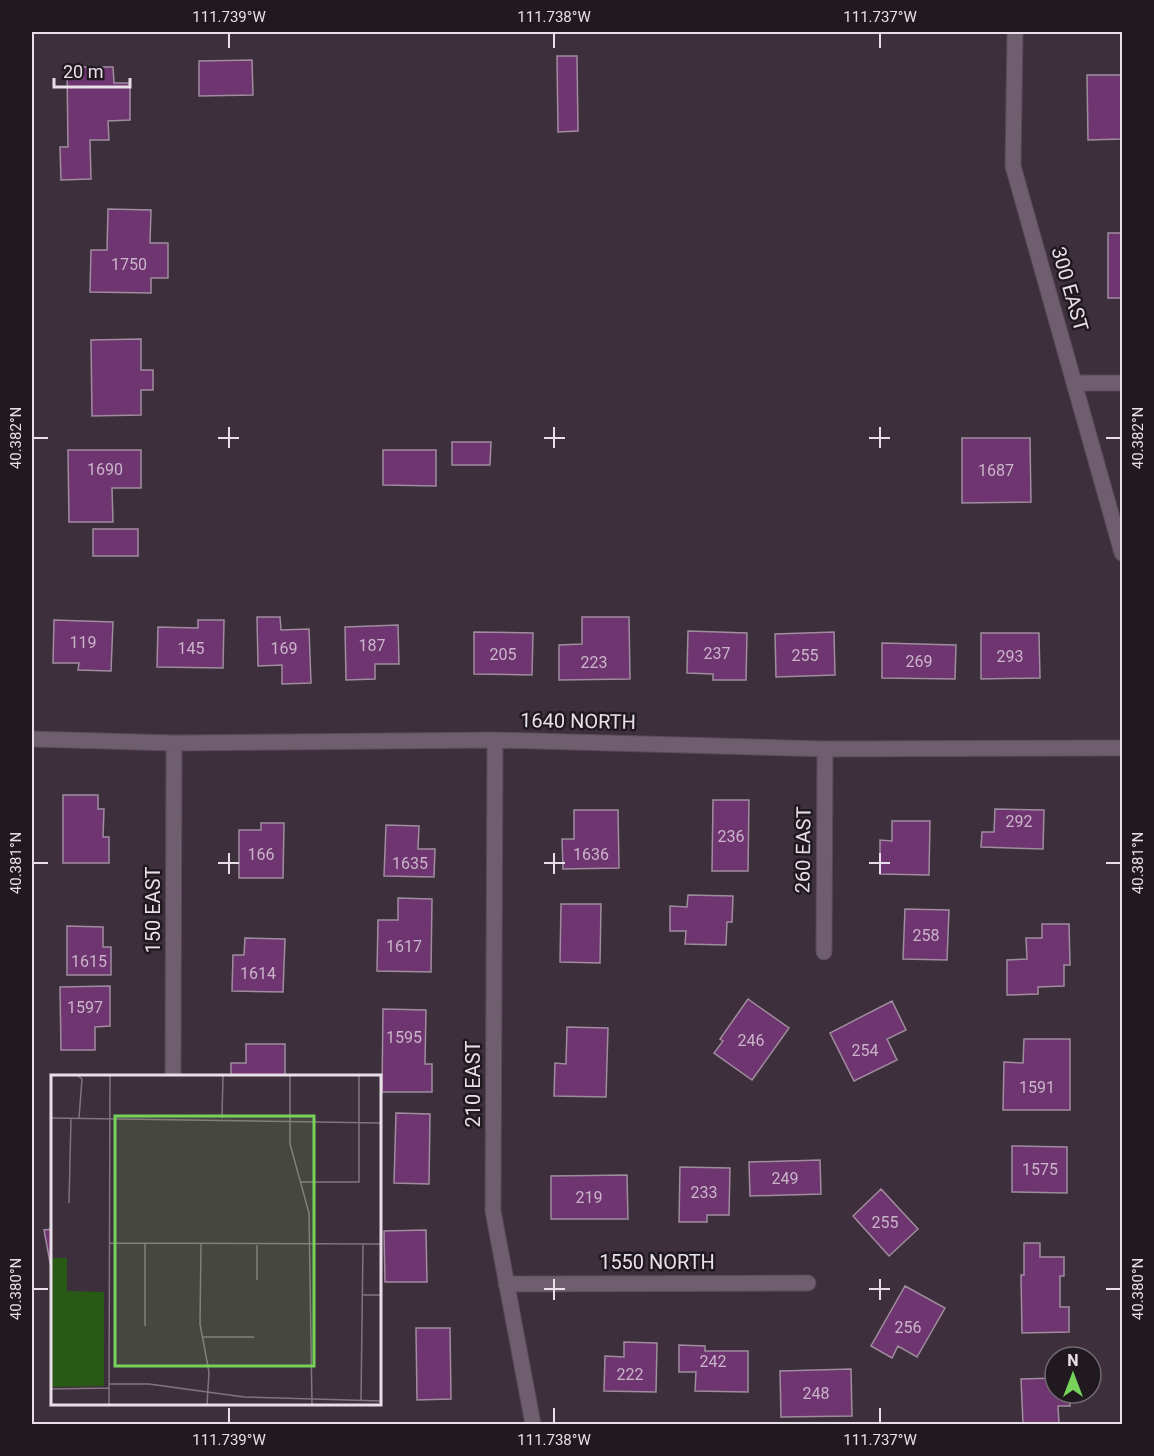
<svg xmlns="http://www.w3.org/2000/svg" width="1154" height="1456" font-family="Roboto,sans-serif">
<rect width="100%" height="100%" fill="#3e2f3d"/>
<path fill="#6f3570" stroke="#9f8d9e" stroke-width="1.5" d="M557,56H577L578,131L558,132Z
M252,60L253,95L199,96V61Z
M67,67H113L114,83H130V120L108,121L109,140H90L91,179L61,180L60,147H68Z
M1087,75H1122V139L1088,140Z
M108,209L151,210L150,243H168V278H151V293L90,292L91,250H107Z
M1108,233H1122V298H1108Z
M141,339V370H153V390H141V415L92,416L91,340Z
M962,438H1030L1031,502L962,503Z
M452,442H491L490,465H452Z
M68,450H141V488H112L113,522H69Z
M383,450H436V486L383,485Z
M93,529H138V556H93Z
M257,617H280L281,630L309,629L311,683L282,684V665L258,666Z
M582,617H629L630,679L559,680V645L582,644Z
M54,620L113,622L111,671L78,670L79,663H53Z
M198,620H224L223,668L157,667L158,627L198,628Z
M398,625L399,664H375V679L346,680L345,627Z
M688,631L747,633L746,680H713V674L687,673Z
M474,632L533,633L532,675L474,674Z
M834,632L835,675L776,677L775,634Z
M981,633H1039L1040,678L981,679Z
M882,643L956,645L955,679L882,678Z
M63,795H98V809H104L103,837H109V863H63Z
M713,800H749L748,871H712Z
M995,809L1044,810L1043,849L981,847L982,832H994Z
M574,810H618L619,868L563,869L562,839H574Z
M892,821H930L929,875L880,874V840L892,841Z
M261,823H284L283,878H239V830H261Z
M386,825L419,826L418,849H435L434,877L384,876Z
M688,895L733,896L732,922H727L726,945L685,944L686,931H670V906L687,907Z
M398,898L432,899L431,972L377,971L378,920H398Z
M561,904H601L600,963L560,962Z
M905,909L949,910L947,960L903,959Z
M1042,924H1069L1070,965H1064V986L1038,987V994L1007,995V960L1027,959L1026,938H1042Z
M67,926L103,927V947H111V975H67Z
M245,938L285,939L283,992L232,991L233,955H244Z
M110,986V1026L95,1027V1050H61L60,987Z
M748,999L789,1028L752,1080L714,1053L723,1041L720,1039Z
M892,1001L906,1030L887,1039L897,1060L854,1081L830,1033Z
M383,1009L426,1010L425,1064H432V1092H382Z
M567,1027L608,1028L606,1097L554,1096L555,1063L566,1064Z
M1024,1039H1070V1110H1003L1004,1062L1023,1063Z
M246,1044H285V1076H231V1063H246Z
M396,1113L430,1114L429,1184L394,1183Z
M1012,1146L1067,1147V1193L1012,1192Z
M820,1160L821,1194L750,1196L749,1162Z
M680,1167L730,1168L729,1215H707V1222H679Z
M627,1175L628,1219H551V1176Z
M881,1189L918,1229L889,1256L853,1216Z
M52,1229V1273L44,1230Z
M426,1230L427,1282H385L384,1231Z
M1024,1243H1040V1257H1064V1276H1060V1307H1069V1332L1022,1333L1021,1275H1024Z
M905,1286L945,1308L917,1357L898,1346L892,1358L871,1346Z
M416,1328H450L451,1399L417,1400Z
M624,1342L657,1343L656,1392L604,1391L605,1356L624,1357Z
M679,1345L705,1346V1351H748V1392L695,1391L696,1372H679Z
M851,1369L852,1416L781,1417L780,1371Z
M1055,1378V1393H1069L1070,1406H1058L1059,1424H1023L1021,1379Z"/>
<g fill="none" stroke-linecap="round" stroke-linejoin="round">
<defs>
<path id="minor" d="M1015,32L1013,166L1122,553
M1074,383H1122
M32,739L174,743L495,740L825,749L1122,748
M495,740L493,1211L533,1424
M824,952L825,749
M173,1076L174,743
M506,1284L808,1283"/>
</defs>
<use href="#minor" stroke="#574b57" stroke-width="17"/>
<use href="#minor" stroke="#6f5e6e" stroke-width="15"/>
</g>
<path fill="none" stroke="#e9dfe8" stroke-width="2" d="M229,33V48M554,33V48M880,33V48M229,427V448M554,427V448M880,427V448M33,438H48M218,438H239M544,438H565M869,438H890M1106,438H1121M229,853V874M554,853V874M880,853V874M33,863H48M218,863H239M544,863H565M869,863H890M1106,863H1121M554,1279V1300M880,1279V1300M33,1289H48M544,1289H565M869,1289H890M1106,1289H1121M229,1408V1423M554,1408V1423M880,1408V1423"/>
<g text-anchor="middle" dominant-baseline="central" stroke-width="5" stroke-linejoin="round" paint-order="stroke">
<g font-size="16" fill="#cab4ca">
<text x="129" y="264">1750</text>
<text x="105" y="469">1690</text>
<text x="996" y="470">1687</text>
<text x="83" y="642">119</text>
<text x="372" y="645">187</text>
<text x="191" y="648">145</text>
<text x="284" y="648">169</text>
<text x="717" y="653">237</text>
<text x="503" y="654">205</text>
<text x="805" y="655">255</text>
<text x="1010" y="656">293</text>
<text x="919" y="661">269</text>
<text x="594" y="662">223</text>
<text x="1019" y="821">292</text>
<text x="731" y="836">236</text>
<text x="261" y="854">166</text>
<text x="591" y="854">1636</text>
<text x="410" y="863">1635</text>
<text x="926" y="935">258</text>
<text x="404" y="946">1617</text>
<text x="89" y="961">1615</text>
<text x="258" y="973">1614</text>
<text x="85" y="1007">1597</text>
<text x="404" y="1037">1595</text>
<text x="751" y="1040">246</text>
<text x="865" y="1050">254</text>
<text x="1037" y="1087">1591</text>
<text x="1040" y="1169">1575</text>
<text x="785" y="1178">249</text>
<text x="704" y="1192">233</text>
<text x="589" y="1197">219</text>
<text x="885" y="1222">255</text>
<text x="908" y="1327">256</text>
<text x="713" y="1361">242</text>
<text x="630" y="1374">222</text>
<text x="816" y="1393">248</text>
</g>
<g font-size="20" fill="#e9dfe8" stroke="#201a20">
<text transform="translate(1070 289) rotate(74)">300 EAST</text>
<text transform="translate(578 721) rotate(1)">1640 NORTH</text>
<text transform="translate(803 850) rotate(-89)">260 EAST</text>
<text transform="translate(153 910) rotate(-90)">150 EAST</text>
<text transform="translate(473 1084) rotate(-90)">210 EAST</text>
<text x="657" y="1262">1550 NORTH</text>
</g>
</g>
<g transform="translate(51 1075)">
<rect width="330" height="330" fill="#3e2f3d"/>
<path d="M0,183H16V216L53,217V311L0,312Z" fill="#285a15"/>
<path fill="none" stroke="#827581" stroke-width="1.5" d="M26,0L31,4L28,43M239,0V69L258,138L261,330M0,43L330,48M171,43L172,0M249,107H308V0M18,128L20,43M59,168L330,169M150,168L149,249L158,297L156,330M206,205V170M311,220H330M94,251V169M151,262H203M58,309H98L193,322L330,326M0,314L58,313M310,325L312,169M58,330L59,0"/>
<path fill="#77d259" fill-opacity="0.15" stroke="#77d259" stroke-width="3" d="M64,41H263V291H64Z"/>
<rect width="330" height="330" fill="none" stroke="#e9dfe8" stroke-width="3"/>
</g>
<rect width="1154" height="1456" fill="none" stroke="#201a20" stroke-width="66"/>
<g transform="translate(1073 1375)"><circle r="28" fill="#201a20" stroke="#706970" stroke-width="1.5"/>
<path d="M0-4.5L10 22L0 15L-10 22Z" fill="#77d259"/>
<text y="-9" font-size="16" font-weight="bold" text-anchor="middle" fill="#e9dfe8">N</text>
</g>
<path d="M54 78v9h76v-9" fill="none" stroke="#e9dfe8" stroke-width="3"/>
<text x="63" y="78" font-size="18" fill="#e9dfe8" stroke="#201a20" stroke-width="4.5" paint-order="stroke">20 m</text>
<rect x="33" y="33" width="1088" height="1390" fill="none" stroke="#e9dfe8" stroke-width="2"/>
<g font-size="15" text-anchor="middle" fill="#e9dfe8">
<text x="229" y="22">111.739°W</text>
<text x="554" y="22">111.738°W</text>
<text x="880" y="22">111.737°W</text>
<text transform="translate(16 438) rotate(-90)" y="5">40.382°N</text>
<text transform="translate(1138 438) rotate(-90)" y="5">40.382°N</text>
<text transform="translate(16 863) rotate(-90)" y="5">40.381°N</text>
<text transform="translate(1138 863) rotate(-90)" y="5">40.381°N</text>
<text transform="translate(16 1289) rotate(-90)" y="5">40.380°N</text>
<text transform="translate(1138 1289) rotate(-90)" y="5">40.380°N</text>
<text x="229" y="1445">111.739°W</text>
<text x="554" y="1445">111.738°W</text>
<text x="880" y="1445">111.737°W</text>
</g>
</svg>
